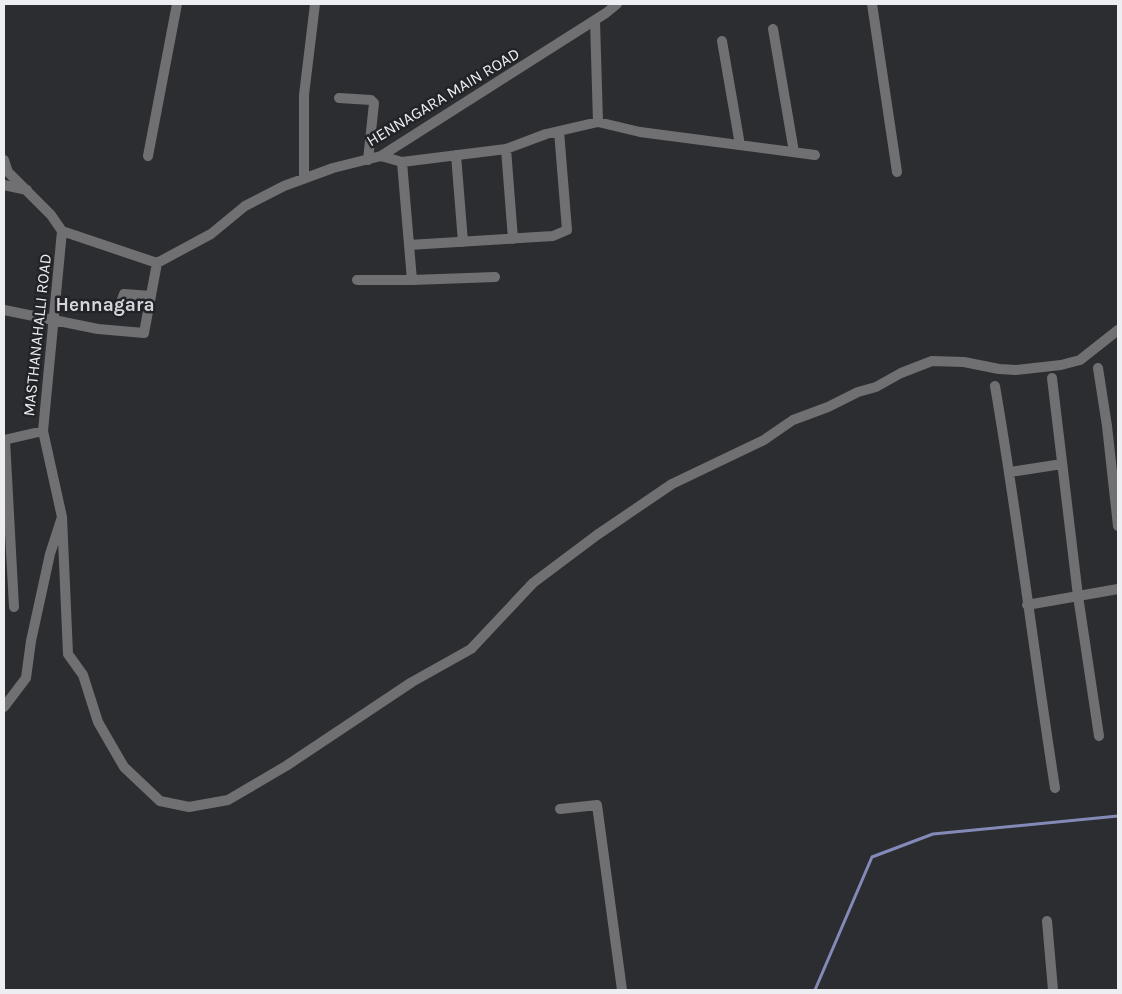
<svg xmlns="http://www.w3.org/2000/svg" width="1122" height="994" font-family="Karla,sans-serif">
<rect width="100%" height="100%" fill="#2c2d31"/>
<g fill="none" stroke-linecap="round" stroke-linejoin="round">
<path stroke="#838ab8" stroke-width="3" d="M815,990L872,857L933,834L1118,816"/>
<path stroke="#707072" stroke-width="10" d="M872,4L897,172
M595,21L598,122
M773,29L794,152
M722,41L740,145
M339,98L371,100L374,103L368,160
M506,149L513,239
M456,155L463,242
M148,156L177,4
M381,156L402,162L506,149L546,134L598,122L640,132L815,155
M4,160L8,172L51,215L62,231L157,263L211,234L245,206L284,186L333,168L381,156L606,13L617,4
M402,162L412,280L495,277
M304,179V95L315,4
M4,185L27,190
M409,245L553,236L567,230L559,131
M357,280H412
M4,310L98,329L144,333L157,263
M117,313L124,294L151,296
M1098,368L1107,426L1118,526
M1052,378L1078,596L1099,736
M995,386C1018,519 1034,654 1055,788
M4,440L43,431L62,231
M5,440L14,607
M1010,472L1062,464
M62,517L68,654L83,675L98,722L124,767L160,801L189,807L228,800L286,766L412,682L471,649L533,583L597,535L672,484L764,440L793,420L828,407L858,392L876,387L901,373L932,361L964,362L999,369L1016,370L1061,365L1080,360L1118,330
M1027,605L1118,589
M4,707L26,678L31,641L50,554L62,517L43,431
M560,809L597,805L622,990
M1047,921L1053,990"/>
</g>
<g text-anchor="middle" dominant-baseline="central" stroke-width="5" stroke-linejoin="round" paint-order="stroke">
<g font-size="16" fill="#edeef1" stroke="#222327">
<text transform="translate(443 97) rotate(-31)">HENNAGARA MAIN ROAD</text>
<text transform="translate(37 335) rotate(-84)">MASTHANAHALLI ROAD</text>
</g>
<g font-size="19" font-weight="bold" fill="#d4d5db" stroke="#222327">
<text x="105" y="305">Hennagara</text>
</g>
</g>
<rect width="1122" height="994" fill="none" stroke="#edeef1" stroke-width="10"/>
</svg>
